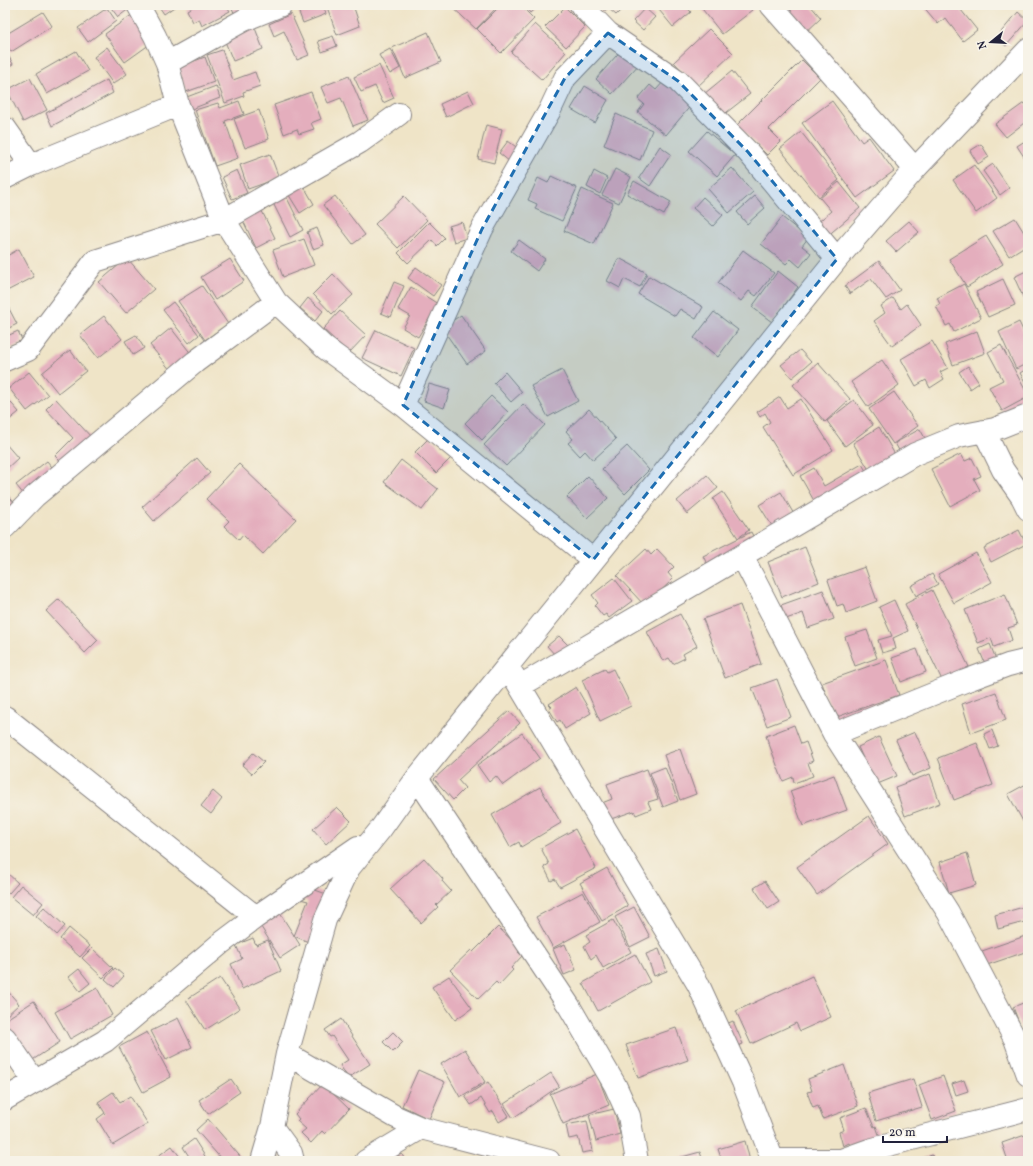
<svg xmlns="http://www.w3.org/2000/svg" width="1033" height="1166" font-family="Vollkorn,serif">
<rect width="100%" height="100%" fill="#f7f3e8"/>
<filter id="ink" filterUnits="userSpaceOnUse"><feTurbulence type="fractalNoise" baseFrequency=".025" numOctaves="2"/><feDisplacementMap in="SourceGraphic" scale="8" xChannelSelector="R" yChannelSelector="G"/><feConvolveMatrix kernelMatrix="1 2 1 2 8 2 1 2 1" color-interpolation-filters="sRGB"/></filter>
<filter id="wash" filterUnits="userSpaceOnUse"><feTurbulence type="fractalNoise" baseFrequency=".012" numOctaves="4" result="noise"/><feDisplacementMap in="SourceGraphic" scale="16" xChannelSelector="R" yChannelSelector="G"/><feGaussianBlur stdDeviation="0.9" result="paint"/><feColorMatrix in="noise" values="0 0 0 0 0 0 0 0 0 0 0 0 0 0 0 0 0 1.4 0 .05"/><feComposite in="paint" operator="in"/></filter>
<g filter="url(#wash)">
<rect width="100%" height="100%" fill="#efe4c7"/>
<g id="blocks">
<path fill="#e4aebd" d="M109,5H127L130,8L118,17Z
M158,5H177L164,14Z
M191,5H226L230,11L202,26L199,19L193,22L187,10L192,7Z
M234,5H242L246,13L236,17L231,6Z
M311,5H323L326,14L303,23L298,10Z
M331,5H353L360,26L337,35L327,7Z
M450,5H499L476,29Z
M501,5H520L534,19L501,53L477,29Z
M524,5H539L530,13Z
M595,5H626L616,15L608,8L602,13Z
M655,5H685L691,12L673,27Z
M699,5H750L753,10L722,34Z
M786,5H810L821,18L802,36Z
M922,5H957L977,30L963,41L945,18L938,24Z
M565,7L585,27L566,47L545,27Z
M107,8L116,21L88,42L78,28Z
M645,8L655,17L643,30L633,21Z
M43,12L52,26L11,52L5,42V35Z
M1018,12L1028,21L1006,46L996,38Z
M133,14L153,42L125,62L105,34Z
M291,14L309,55L297,60L284,31L274,36L269,24Z
M535,24L566,52L542,80L511,52Z
M255,28L263,49L233,61L224,39Z
M709,29L733,53L697,87L674,62Z
M428,32L441,62L405,78L392,48Z
M333,36L337,46L322,52L318,41Z
M107,47L127,74L113,84L94,57Z
M623,48L640,63L612,94L596,79Z
M390,49L400,68L390,74L379,55Z
M5,50L13,64L5,69Z
M222,50L233,80L255,72L260,86L243,92L244,96L225,103L207,55Z
M76,51L88,71L47,94L36,74Z
M205,57L214,82L186,92L178,67Z
M802,60L820,78L769,129L781,141L767,155L737,125Z
M379,65L394,98L383,103L375,86L361,92L354,77Z
M732,71L750,94L722,116L704,94Z
M349,76L368,120L353,126L341,98L328,103L321,87Z
M30,78L47,110L23,122L7,90Z
M107,80L113,93L52,126L46,113Z
M665,80L693,103L666,135L638,112L644,104L638,99L650,85L656,90Z
M216,86L220,98L189,110L184,98Z
M585,86L608,100L595,123L571,109Z
M468,91L474,103L446,117L440,104Z
M311,92L321,119L311,123L314,129L299,134L297,129L284,134L274,105Z
M239,101L244,114L225,121L238,158L215,166L195,110L218,103L220,108Z
M832,101L862,142L869,137L894,171L857,198L802,123Z
M1024,103L1028,108V120L1006,137L995,124Z
M259,110L269,139L245,148L234,119Z
M616,114L652,130L640,160L604,145Z
M486,125L502,129L494,163L478,159Z
M707,131L735,155L717,176L689,151Z
M801,132L839,180L819,197L780,149Z
M1028,139V163L1017,146Z
M508,141L519,149L510,162L499,153Z
M981,144L989,157L978,164L970,151Z
M660,146L671,154L650,186L639,178Z
M270,154L279,178L248,189L240,165Z
M993,164L1009,188L1000,195L983,171Z
M974,165L997,198L976,213L953,180Z
M732,168L753,192L729,213L708,189Z
M615,169L631,177L619,203L602,195Z
M237,170L247,193L232,199L222,177Z
M594,171L607,178L600,194L587,187Z
M551,176L577,188L562,221L535,209L537,204L528,200L538,178L548,183Z
M634,181L671,202L664,215L627,194Z
M839,182L860,208L825,238L815,225L831,211L820,198Z
M302,183L314,204L300,213L287,192Z
M582,189L613,203L594,244L564,231Z
M284,192L303,230L290,237L271,199Z
M335,196L365,235L353,244L323,205Z
M404,196L427,220L398,248L375,224Z
M755,196L765,208L747,224L737,212Z
M703,197L723,215L713,226L693,208Z
M259,205L275,238L256,248L240,214Z
M782,217L808,238L802,246L811,253L800,267L791,259L786,264L761,244Z
M1015,218L1028,239V244L1009,256L993,231Z
M909,221L919,232L896,252L886,241Z
M429,222L445,238L437,246L432,240L408,263L398,253Z
M462,222L467,238L454,242L449,226Z
M317,228L324,245L313,249L307,232Z
M986,236L1003,264L967,287L949,259Z
M304,239L314,265L283,277L273,250Z
M519,240L545,259L537,271L511,251Z
M19,249L34,277L5,292V257Z
M743,250L774,273L756,296L749,291L741,301L718,283Z
M127,258L154,289L126,313L99,282Z
M619,258L647,273L640,287L624,279L620,288L607,281Z
M230,259L244,281L215,300L201,277Z
M879,261L900,290L886,299L871,279L850,294L845,286Z
M416,267L441,285L433,296L408,278Z
M1028,270V308L1014,277Z
M778,271L798,287L772,322L752,307Z
M333,274L353,295L332,314L313,294Z
M649,276L703,307L696,319L680,309L675,316L638,294Z
M1003,279L1015,305L988,317L976,292Z
M394,282L404,286L391,317L381,313Z
M964,284L981,318L954,332L950,324L946,326L936,306L940,304L937,298Z
M202,286L228,324L205,340L178,301Z
M411,287L438,304L418,337L403,328L410,316L398,309Z
M308,298L323,311L315,321L300,308Z
M893,298L901,309L907,304L921,325L892,346L874,321L885,313L881,306Z
M5,301L17,324L5,330Z
M173,302L199,335L189,343L163,310Z
M340,311L366,335L349,353L323,329Z
M714,312L738,330L718,357L694,338Z
M461,315L486,351L467,364L442,328Z
M104,316L122,339L98,358L80,335Z
M1019,322L1028,341V363L1016,369L999,332Z
M171,328L192,355L171,371L150,345Z
M376,330L414,348L401,376L362,358Z
M18,331L23,342L5,351V337Z
M977,331L985,353L953,365L945,344Z
M136,335L144,348L133,355L125,341Z
M932,341L948,368L940,372L944,379L930,388L926,380L916,386L901,359Z
M1001,345L1028,395V397L1002,411L989,387L1003,380L988,352Z
M70,350L86,371L58,393L42,373Z
M800,350L811,362L792,378L781,365Z
M882,360L899,385L868,407L851,382Z
M818,363L850,399L825,422L793,385Z
M968,366L979,383L970,389L959,372Z
M1028,368V387L1020,373Z
M562,370L578,401L548,417L531,386Z
M29,372L48,395L27,411L9,388Z
M505,372L522,392L511,402L494,383Z
M429,384L450,390L444,408L424,401Z
M894,392L918,426L893,444L869,409Z
M5,396L19,412L8,421L5,417Z
M491,396L508,412L482,440L465,423Z
M780,397L787,408L801,399L833,450L793,475L763,427L770,422L765,413L760,417L757,412Z
M56,399L92,438L63,464L55,456L73,438L46,409Z
M854,400L873,425L845,446L827,421Z
M523,404L545,425L506,466L484,445Z
M589,409L616,439L593,460L585,451L580,456L568,443L573,439L566,431Z
M879,427L897,458L871,473L853,443Z
M920,429L927,442L902,456L895,443Z
M430,437L451,458L436,473L415,452Z
M5,443L18,458L5,470Z
M627,446L649,470L625,494L602,469Z
M961,454L965,461L972,458L981,476L974,479L980,490L950,506L931,469Z
M197,458L210,473L154,521L142,507Z
M401,460L438,489L422,510L384,482Z
M47,461L56,472L25,496L16,485Z
M239,464L296,519L263,554L243,535L239,540L224,526L229,521L206,499Z
M862,464L869,476L817,506L800,476L814,468L824,486Z
M707,475L718,488L687,514L677,501Z
M588,476L608,498L587,518L567,497Z
M5,492L16,505L5,515Z
M723,492L749,530L738,538L713,499Z
M781,492L795,516L774,529L759,505Z
M1019,530L1026,544L991,562L984,548Z
M751,532L756,542L708,566L703,556Z
M805,547L819,582L782,597L768,562Z
M646,549L651,555L657,549L674,567L668,573L673,579L645,606L617,576Z
M976,553L992,582L954,603L938,574Z
M865,567L877,601L846,613L843,604L837,606L828,580Z
M932,574L938,584L916,596L911,586Z
M614,578L632,601L609,618L606,614L603,616L595,606L598,603L592,595Z
M823,590L834,619L808,628L803,613L786,619L781,605Z
M932,590L969,667L942,680L905,604Z
M1005,594L1017,625L1008,628L1012,640L994,647L991,638L978,643L965,610Z
M59,599L98,640L85,653L46,611Z
M894,600L908,631L893,638L896,649L882,653L878,640L892,636L879,607Z
M740,605L761,664L725,678L703,619Z
M680,614L697,646L683,654L685,658L673,664L669,658L663,661L647,632Z
M867,630L877,658L855,666L845,637Z
M559,636L568,645L556,656L547,646Z
M990,644L997,662L986,666L979,649Z
M917,649L926,672L901,682L892,658Z
M886,660L899,695L834,718L822,683Z
M605,669L607,672L613,669L631,706L600,721L582,680Z
M777,679L791,717L767,726L752,688Z
M576,687L591,713L565,729L560,720L557,722L549,709L552,707L549,704Z
M996,692L1006,720L971,733L962,704Z
M509,711L520,723L458,780L465,788L453,800L434,779Z
M794,725L801,744L806,742L813,761L808,763L813,776L794,783L793,777L783,781L766,736Z
M992,730L998,746L990,749L984,734Z
M915,732L931,768L912,776L896,740Z
M522,733L540,758L503,785L496,776L489,782L477,765Z
M879,737L897,776L875,785L858,747Z
M977,743L993,785L954,800L938,758Z
M680,749L696,794L680,800L664,755Z
M253,753L264,762L252,774L242,765Z
M665,767L678,801L663,807L650,773Z
M647,769L658,799L648,802L651,809L636,815L634,811L608,820L602,803L612,799L607,784Z
M930,774L940,803L905,816L895,787Z
M834,775L847,810L803,826L790,791Z
M1028,783V823L1025,825L1008,794Z
M540,787L561,823L521,847L519,842L510,847L492,815Z
M213,791L222,799L211,814L201,806Z
M337,807L351,821L326,844L313,829Z
M869,816L888,844L817,895L797,867Z
M575,829L596,868L560,887L555,879L551,881L544,867L549,864L541,848Z
M967,853L976,885L949,893L940,862Z
M424,858L443,879L442,881L451,891L436,905L438,907L421,923L390,889Z
M607,868L628,906L602,921L580,883Z
M5,871L18,883L9,893L5,890Z
M765,881L779,902L768,909L754,888Z
M21,885L43,903L33,915L11,897Z
M304,886L329,895L311,943L294,936L308,901L300,899Z
M583,892L600,922L553,948L536,917Z
M1027,906L1028,921L998,929L995,915Z
M44,907L65,926L57,935L36,916Z
M634,907L650,937L630,947L615,917Z
M278,910L300,945L280,958L258,922Z
M613,920L631,952L603,968L596,955L591,959L584,946L590,942L586,935Z
M498,927L521,949L518,952L522,956L511,968L513,970L499,985L496,982L478,999L450,970L471,950L473,952Z
M69,928L90,946L80,957L60,939Z
M1028,935V951L987,965L982,951Z
M253,938L256,945L268,940L281,971L242,989L231,964L242,959L236,945Z
M565,944L576,970L564,975L553,949Z
M92,948L113,968L103,978L82,958Z
M659,949L667,971L654,976L646,954Z
M635,954L650,982L598,1011L583,983Z
M115,968L124,976L114,987L105,979Z
M79,969L90,983L80,991L69,977Z
M449,976L472,1008L455,1020L432,987Z
M812,976L831,1017L800,1031L796,1023L751,1044L736,1011Z
M220,978L240,1008L205,1030L186,1000Z
M5,988L19,1004L5,1017Z
M97,988L112,1015L70,1039L55,1012Z
M34,1001L60,1042L28,1063L5,1028V1020Z
M1028,1001V1025L1021,1028L1013,1007Z
M178,1018L192,1047L166,1060L151,1031Z
M341,1019L370,1064L348,1078L340,1065L348,1060L332,1036L330,1037L325,1030Z
M733,1021L743,1044L731,1049L722,1026Z
M676,1028L688,1060L638,1078L626,1045Z
M147,1032L171,1077L143,1092L119,1047Z
M393,1032L403,1042L393,1052L383,1042Z
M465,1049L485,1082L460,1097L441,1064Z
M5,1053L12,1062L5,1068Z
M844,1065L858,1106L823,1119L818,1106L813,1108L807,1092L812,1091L808,1079Z
M418,1070L445,1082L429,1119L402,1106Z
M551,1073L559,1086L513,1118L504,1104Z
M597,1074L609,1105L563,1124L550,1094Z
M943,1076L956,1111L932,1120L919,1085Z
M231,1079L240,1092L208,1114L199,1100Z
M913,1079L922,1107L876,1121L868,1093Z
M964,1080L968,1091L956,1095L952,1084Z
M488,1082L509,1116L499,1122L493,1111L490,1113L481,1098L471,1105L465,1096Z
M323,1084L349,1109L325,1134L322,1131L311,1143L301,1133L306,1129L297,1121L299,1119L295,1114Z
M113,1092L120,1102L130,1096L148,1124L113,1145L97,1119L105,1113L98,1102Z
M866,1108L874,1127L876,1126L882,1143L853,1154L849,1143L843,1146L839,1132L844,1130L840,1118Z
M614,1109L620,1134L596,1141L589,1115Z
M208,1119L244,1161H223L196,1130Z
M587,1121L593,1151L582,1153L578,1137L569,1139L566,1125Z
M1028,1134V1161H1008L1002,1143Z
M194,1139L208,1161H192L183,1147Z
M745,1141L750,1161H722L718,1149Z
M172,1146L183,1161H151Z
M886,1147L891,1161H860Z
M700,1152L703,1161H671V1160Z
M402,1154L405,1161H385Z
M932,1155L934,1161H915Z"/>
</g>
</g>
<g filter="url(#ink)">
<use href="#blocks" fill-opacity="0" stroke="#888381" stroke-width="1"/>
<g fill="none" stroke-linecap="round" stroke-linejoin="round">
<defs>
<path id="minor" d="M138,5L155,36L167,63L178,105L224,220L276,302L325,348L403,405L593,560
M771,5L915,169
M608,33L678,81L748,152L837,259
M167,63L244,20L281,5
M5,128L31,165
M5,178L31,165L178,105
M5,360L28,350L95,261L224,220L360,142L399,114
M403,405L482,229L550,110L565,78L608,33L581,5
M984,431L1003,470L1022,497L1028,509
M5,527L35,496L195,362L276,302
M742,556L834,734L948,912L1015,1039L1028,1075
M513,675L698,984L743,1082L773,1161
M520,686L915,454L959,436L995,429L1028,416
M5,717L256,917
M834,734L965,681L1008,665L1028,660
M417,778L569,1006L615,1085L629,1116L637,1161
M5,1038L35,1082
M287,1054L396,1117L421,1128L549,1161
M5,1099L105,1041L220,944L256,917L358,847
M272,1127L291,1153L293,1161
M773,1160H841L869,1150L1028,1109
M262,1161L272,1127L287,1054L325,920L349,868L380,830L417,778L837,259L915,169L1028,50
M366,1161L421,1128"/>
</defs>
<use href="#minor" stroke="#888381" stroke-width="24"/>
<use href="#minor" stroke="#fff" stroke-width="22"/>
</g>
</g>
<path fill="#1f6fb2" fill-opacity="0.2" stroke="#1f6fb2" stroke-width="3" stroke-dasharray="8 5" stroke-linejoin="round" d="M608,33L678,81L748,152L837,259L593,560L403,405L482,229L565,78Z"/>
<rect width="1033" height="1166" fill="none" stroke="#f7f3e8" stroke-width="20"/>
<g transform="translate(991 42) rotate(252)" stroke="#f7f3e8" stroke-width="3" paint-order="stroke">
<path d="M0-3L7 15L0 10L-7 15Z" fill="#22223b"/>
<text y="-6" font-size="11" font-weight="bold" text-anchor="middle" fill="#22223b">N</text>
</g>
<path d="M883 1136v6h64v-6" fill="none" stroke="#22223b" stroke-width="2"/>
<text x="889" y="1136" font-size="12" fill="#22223b" stroke="#f7f3e8" stroke-width="3" paint-order="stroke">20 m</text>
</svg>
